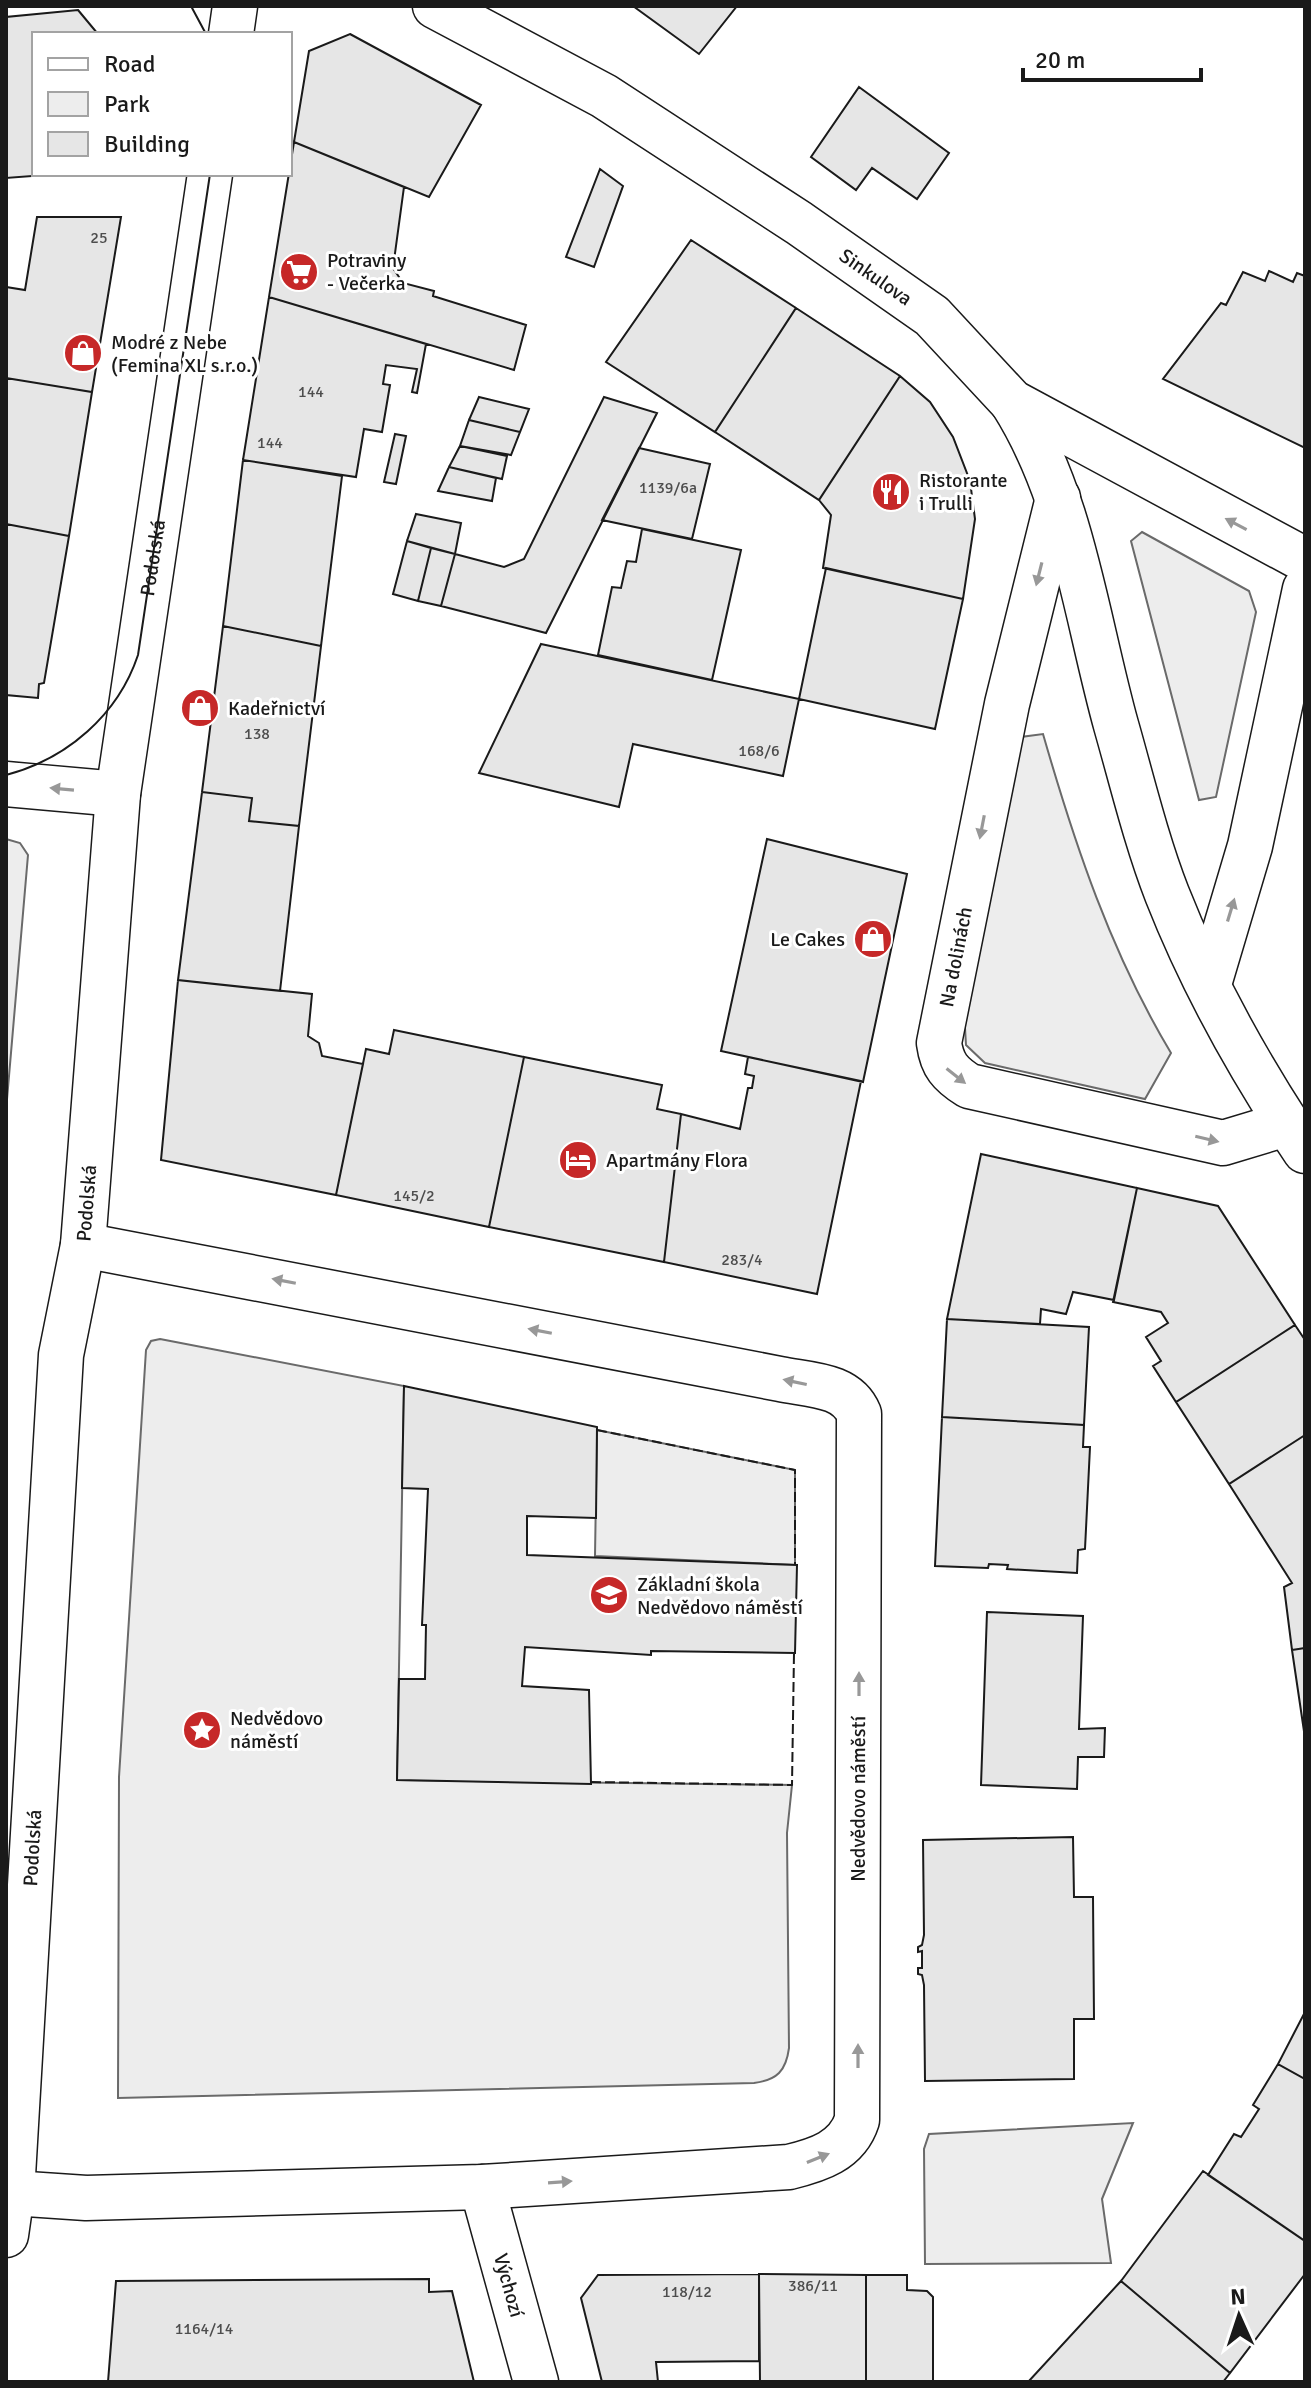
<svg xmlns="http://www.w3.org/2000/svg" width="1311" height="2388" font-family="Signika,sans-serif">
<rect width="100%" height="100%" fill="#fff"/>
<path fill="#ededed" stroke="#6a6a6a" stroke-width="2" d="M1142,532L1249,591L1256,612L1216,797L1199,800L1131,541Z
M1043,734C1075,845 1111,953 1171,1053L1145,1099L985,1063L966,1045L964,1011L1021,737Z
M6,839L20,843L28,855L6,1111Z
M160,1339L404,1386L397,1780L792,1785L787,1833L789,2048C786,2071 777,2080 754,2083L118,2098L119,1777L146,1350L151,1341Z
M597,1430L795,1470V1565L595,1556Z
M1133,2123L1102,2199L1111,2263L925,2264L924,2149L929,2134Z"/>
<path fill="#e6e6e6" stroke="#1a1a1a" stroke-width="2" d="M633,6H737L699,54Z
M78,10L98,34H34V174H59L6,178V17Z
M350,34L481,105L429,197L294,142L309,51Z
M859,87L949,153L917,199L872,168L856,190L811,157Z
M294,142L404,187L393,268L403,283L434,291L433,296L526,325L514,370L269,297Z
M600,169L623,186L594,267L566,257Z
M37,217H121L92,392L6,378V287L25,290Z
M691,240L796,308L715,432L606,362Z
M1269,271L1293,282L1297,273L1305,276V448L1163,379L1221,303L1226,305L1243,272L1265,281Z
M269,297L426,344L417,393L412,392L417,369L386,365L383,384L390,385L382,432L364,429L356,477L243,460Z
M796,308L900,376L819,500L715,432Z
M900,376L930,402L953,437L970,481L975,519L963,599L823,568L831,515L819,500Z
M6,378L92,392L69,536L6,524Z
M479,397L529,409L520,432L469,420Z
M604,397L657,413L546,633L441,606L455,554L504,567L524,559Z
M469,420L520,432L511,455L460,446Z
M395,434L406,436L396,484L384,482Z
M460,446L507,456L502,479L449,467Z
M639,448L710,464L692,539L602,520Z
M243,460L342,476L321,646L223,626Z
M449,467L496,478L492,501L438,491Z
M416,514L461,523L455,554L407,541Z
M6,524L69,536L44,683L39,684L38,698L6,695Z
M642,529L741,550L712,680L598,655L612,587L621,588L627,561L636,562Z
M407,541L431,548L418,601L393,594Z
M431,548L455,554L441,606L418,601Z
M826,568L963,599L935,729L799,699Z
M223,626L321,646L299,826L249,821L252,798L202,792Z
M541,644L799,699L783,776L633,744L619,807L479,773Z
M202,792L252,798L249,821L299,826L280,991L178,980Z
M767,839L907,874L863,1082L721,1051Z
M178,980L312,994L308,1036L319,1043L322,1056L363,1064L336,1195L161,1160Z
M394,1030L524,1057L489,1227L336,1195L366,1049L389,1054Z
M524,1057L662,1085L657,1109L681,1114L664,1262L489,1227Z
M748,1057L861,1081L817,1294L664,1262L681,1114L740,1129L748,1088H752L754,1076L745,1074Z
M981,1154L1137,1188L1114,1300L1073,1292L1066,1314L1041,1309L1040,1324L947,1319Z
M1137,1188L1218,1206L1295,1325L1176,1402L1153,1366L1161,1361L1146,1337L1168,1323L1161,1312L1113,1302Z
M947,1319L1089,1327L1084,1425L942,1417Z
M1295,1325L1305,1340V1435L1229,1484L1176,1402Z
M404,1386L597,1427L596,1518L527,1516V1555L797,1565L795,1653L651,1651V1655L525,1647L522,1686L589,1690L591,1784L397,1780L399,1679H425L426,1625H422L428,1489L402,1488Z
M942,1417L1084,1425L1083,1447H1090L1085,1549L1078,1550L1077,1573L1007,1569L1008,1565L989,1564L988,1568L935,1566Z
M1305,1435V1648L1292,1650L1284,1587L1292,1583L1229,1484Z
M987,1612L1083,1616L1079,1729L1105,1728L1104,1757H1078L1077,1789L981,1785Z
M1305,1648V1738L1292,1650Z
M1073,1837L1074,1897H1093L1094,2019H1074V2079L925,2081L924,1985L922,1975L918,1974V1968H922V1951L918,1952V1947L922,1945L924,1935L923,1840Z
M1305,2012V2079L1278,2064Z
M1278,2064L1305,2079V2241L1208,2175L1234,2134L1241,2137L1259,2109L1253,2105Z
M1203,2171L1305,2241V2274L1230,2373L1121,2281Z
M759,2274V2361L656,2362L658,2382H602L581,2298L598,2275Z
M759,2274L866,2275V2382H760Z
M866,2275H907V2290L927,2291L933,2297V2382H866Z
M429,2279V2292L452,2291L474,2382H108L116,2281Z
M1121,2281L1230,2373L1223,2382H1028Z"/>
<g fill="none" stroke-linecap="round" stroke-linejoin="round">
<defs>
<g id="minor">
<path id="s1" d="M435,6L604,96L799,223L932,316L1012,402L1305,560"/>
<path d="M231,34L235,6"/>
<path d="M1012,402C1073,498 1086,617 1116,725C1132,781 1146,840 1167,894C1202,983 1252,1072 1305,1151"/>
<path d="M1058,498L1007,704L939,1043C942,1065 950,1074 969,1086L1223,1143L1286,1124"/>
<path d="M6,784L118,794"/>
<path d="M1209,984L1250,846L1305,589"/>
<path id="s2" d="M482,2187L536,2382"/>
<path id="s3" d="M12,2193L86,2198L482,2187L789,2167C818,2160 847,2151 857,2120L859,1414C847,1384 810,1385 780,1379L83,1245"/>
<path id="s4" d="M6,2235L12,2193L61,1355L83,1245L118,794L210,174"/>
</g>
</defs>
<use href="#minor" stroke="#1a1a1a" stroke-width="47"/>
<use href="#minor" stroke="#fff" stroke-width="44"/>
<g stroke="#1a1a1a" stroke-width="2">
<path d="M191,6L206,34"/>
<path id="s5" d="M6,775C67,759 118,715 138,655L210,174"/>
</g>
<path stroke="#1a1a1a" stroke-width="2" stroke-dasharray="10 4" stroke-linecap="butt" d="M597,1430L795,1470V1565
M591,1782L792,1785L794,1653"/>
</g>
<defs><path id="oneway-solid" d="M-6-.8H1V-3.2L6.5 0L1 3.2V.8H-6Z" transform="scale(2)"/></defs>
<g fill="#989898">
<use href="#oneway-solid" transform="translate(1236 524) rotate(-152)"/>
<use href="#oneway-solid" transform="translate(1039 574) rotate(104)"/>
<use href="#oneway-solid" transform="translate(62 789) rotate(-175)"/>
<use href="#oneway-solid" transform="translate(982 827) rotate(101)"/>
<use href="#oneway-solid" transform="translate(1231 910) rotate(-73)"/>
<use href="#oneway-solid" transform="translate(956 1076) rotate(38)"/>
<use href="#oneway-solid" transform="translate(1207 1139) rotate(13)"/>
<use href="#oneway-solid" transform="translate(284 1281) rotate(-169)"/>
<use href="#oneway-solid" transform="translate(540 1331) rotate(-169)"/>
<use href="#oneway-solid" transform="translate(795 1382) rotate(-168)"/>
<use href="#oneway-solid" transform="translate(859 1684) rotate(-90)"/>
<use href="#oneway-solid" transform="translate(858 2056) rotate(-90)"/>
<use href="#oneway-solid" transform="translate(818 2158) rotate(-22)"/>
<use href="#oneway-solid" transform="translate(560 2182) rotate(-4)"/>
</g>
<defs>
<symbol id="supermarket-disc" viewBox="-11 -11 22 22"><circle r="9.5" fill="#c62828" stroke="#fff"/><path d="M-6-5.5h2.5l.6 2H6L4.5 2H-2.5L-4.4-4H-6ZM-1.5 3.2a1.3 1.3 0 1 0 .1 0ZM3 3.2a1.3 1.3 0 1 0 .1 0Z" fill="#fff"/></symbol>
<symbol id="shop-disc" viewBox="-11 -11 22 22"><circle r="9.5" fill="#c62828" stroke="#fff"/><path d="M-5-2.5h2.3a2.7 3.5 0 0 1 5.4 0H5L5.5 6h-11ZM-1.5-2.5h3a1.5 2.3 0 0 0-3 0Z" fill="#fff"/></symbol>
<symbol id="restaurant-disc" viewBox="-11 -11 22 22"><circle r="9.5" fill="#c62828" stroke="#fff"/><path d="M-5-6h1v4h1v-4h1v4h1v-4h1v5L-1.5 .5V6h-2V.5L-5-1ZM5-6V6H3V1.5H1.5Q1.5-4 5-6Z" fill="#fff"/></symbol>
<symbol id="hotel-disc" viewBox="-11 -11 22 22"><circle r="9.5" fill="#c62828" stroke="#fff"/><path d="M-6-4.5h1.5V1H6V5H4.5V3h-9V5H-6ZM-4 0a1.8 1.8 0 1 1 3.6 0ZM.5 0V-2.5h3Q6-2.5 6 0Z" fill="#fff"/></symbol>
<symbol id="school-disc" viewBox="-11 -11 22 22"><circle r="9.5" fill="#c62828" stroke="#fff"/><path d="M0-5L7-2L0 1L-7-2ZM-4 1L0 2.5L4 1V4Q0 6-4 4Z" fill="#fff"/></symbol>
<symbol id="sight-disc" viewBox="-11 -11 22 22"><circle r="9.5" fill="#c62828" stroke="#fff"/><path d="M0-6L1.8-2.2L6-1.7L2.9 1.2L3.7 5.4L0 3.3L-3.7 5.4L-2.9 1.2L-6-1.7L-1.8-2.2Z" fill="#fff"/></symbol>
</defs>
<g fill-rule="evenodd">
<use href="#supermarket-disc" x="277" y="250" width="44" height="44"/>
<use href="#shop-disc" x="61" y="331" width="44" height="44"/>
<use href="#restaurant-disc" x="869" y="470" width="44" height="44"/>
<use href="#shop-disc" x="178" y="686" width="44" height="44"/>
<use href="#shop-disc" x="851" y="917" width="44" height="44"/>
<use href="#hotel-disc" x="556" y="1138" width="44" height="44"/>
<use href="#school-disc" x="587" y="1573" width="44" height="44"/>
<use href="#sight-disc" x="180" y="1708" width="44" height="44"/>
</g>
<g text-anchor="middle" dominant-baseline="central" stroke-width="6" stroke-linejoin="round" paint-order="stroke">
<g font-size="16" fill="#4d4d4d">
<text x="99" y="238">25</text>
<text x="311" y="392">144</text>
<text x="270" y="443">144</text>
<text x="668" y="488">1139/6a</text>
<text x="257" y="734">138</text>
<text x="759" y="751">168/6</text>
<text x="414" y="1196">145/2</text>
<text x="742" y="1260">283/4</text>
<text x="813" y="2286">386/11</text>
<text x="687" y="2292">118/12</text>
<text x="204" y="2329">1164/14</text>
</g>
<g font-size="20" fill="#1a1a1a" stroke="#fff" text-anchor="start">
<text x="327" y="260">Potraviny<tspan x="327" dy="23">- Večerka</tspan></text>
<text x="111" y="342">Modré z Nebe<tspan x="111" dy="23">(Femina XL s.r.o.)</tspan></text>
<text x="919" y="480">Ristorante<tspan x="919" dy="23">i Trulli</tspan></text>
<text x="228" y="708">Kadeřnictví</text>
<text x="845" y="939" text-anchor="end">Le Cakes</text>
<text x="606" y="1160">Apartmány Flora</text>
<text x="637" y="1584">Základní škola<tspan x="637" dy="23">Nedvědovo náměstí</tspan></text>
<text x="230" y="1718">Nedvědovo<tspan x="230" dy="23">náměstí</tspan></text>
</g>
<g font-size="20" fill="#1a1a1a" stroke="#fff">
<text stroke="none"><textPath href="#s1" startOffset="518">Sinkulova</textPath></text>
<text stroke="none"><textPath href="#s5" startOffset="284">Podolská</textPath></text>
<text transform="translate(956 957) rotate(-79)">Na dolinách</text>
<text stroke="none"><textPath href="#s4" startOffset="1036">Podolská</textPath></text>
<text stroke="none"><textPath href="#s3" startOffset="1186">Nedvědovo náměstí</textPath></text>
<text stroke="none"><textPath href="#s4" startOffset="388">Podolská</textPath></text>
<text stroke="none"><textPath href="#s2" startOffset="102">Výchozí</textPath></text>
</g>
</g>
<rect width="1311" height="2388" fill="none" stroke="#1a1a1a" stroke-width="16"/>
<rect x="32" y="32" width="260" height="144" fill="#ffffff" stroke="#a3a3a3" stroke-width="2"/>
<rect x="48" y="58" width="40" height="12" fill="#ffffff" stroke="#a3a3a3" stroke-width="2"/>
<text x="104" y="72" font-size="24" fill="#1a1a1a">Road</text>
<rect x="48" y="92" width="40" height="24" fill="#ededed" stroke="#a3a3a3" stroke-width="2"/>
<text x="104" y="112" font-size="24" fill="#1a1a1a">Park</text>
<rect x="48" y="132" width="40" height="24" fill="#e6e6e6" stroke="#a3a3a3" stroke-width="2"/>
<text x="104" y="152" font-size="24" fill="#1a1a1a">Building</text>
<g transform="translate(1239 2316) rotate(357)" stroke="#ffffff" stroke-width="6" paint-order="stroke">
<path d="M0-6L14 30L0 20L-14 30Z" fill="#1a1a1a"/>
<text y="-12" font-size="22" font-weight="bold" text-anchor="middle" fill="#1a1a1a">N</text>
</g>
<path d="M1023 68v12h178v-12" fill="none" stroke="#1a1a1a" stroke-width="4"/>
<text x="1035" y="68" font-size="24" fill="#1a1a1a" stroke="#ffffff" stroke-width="6" paint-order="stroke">20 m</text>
</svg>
